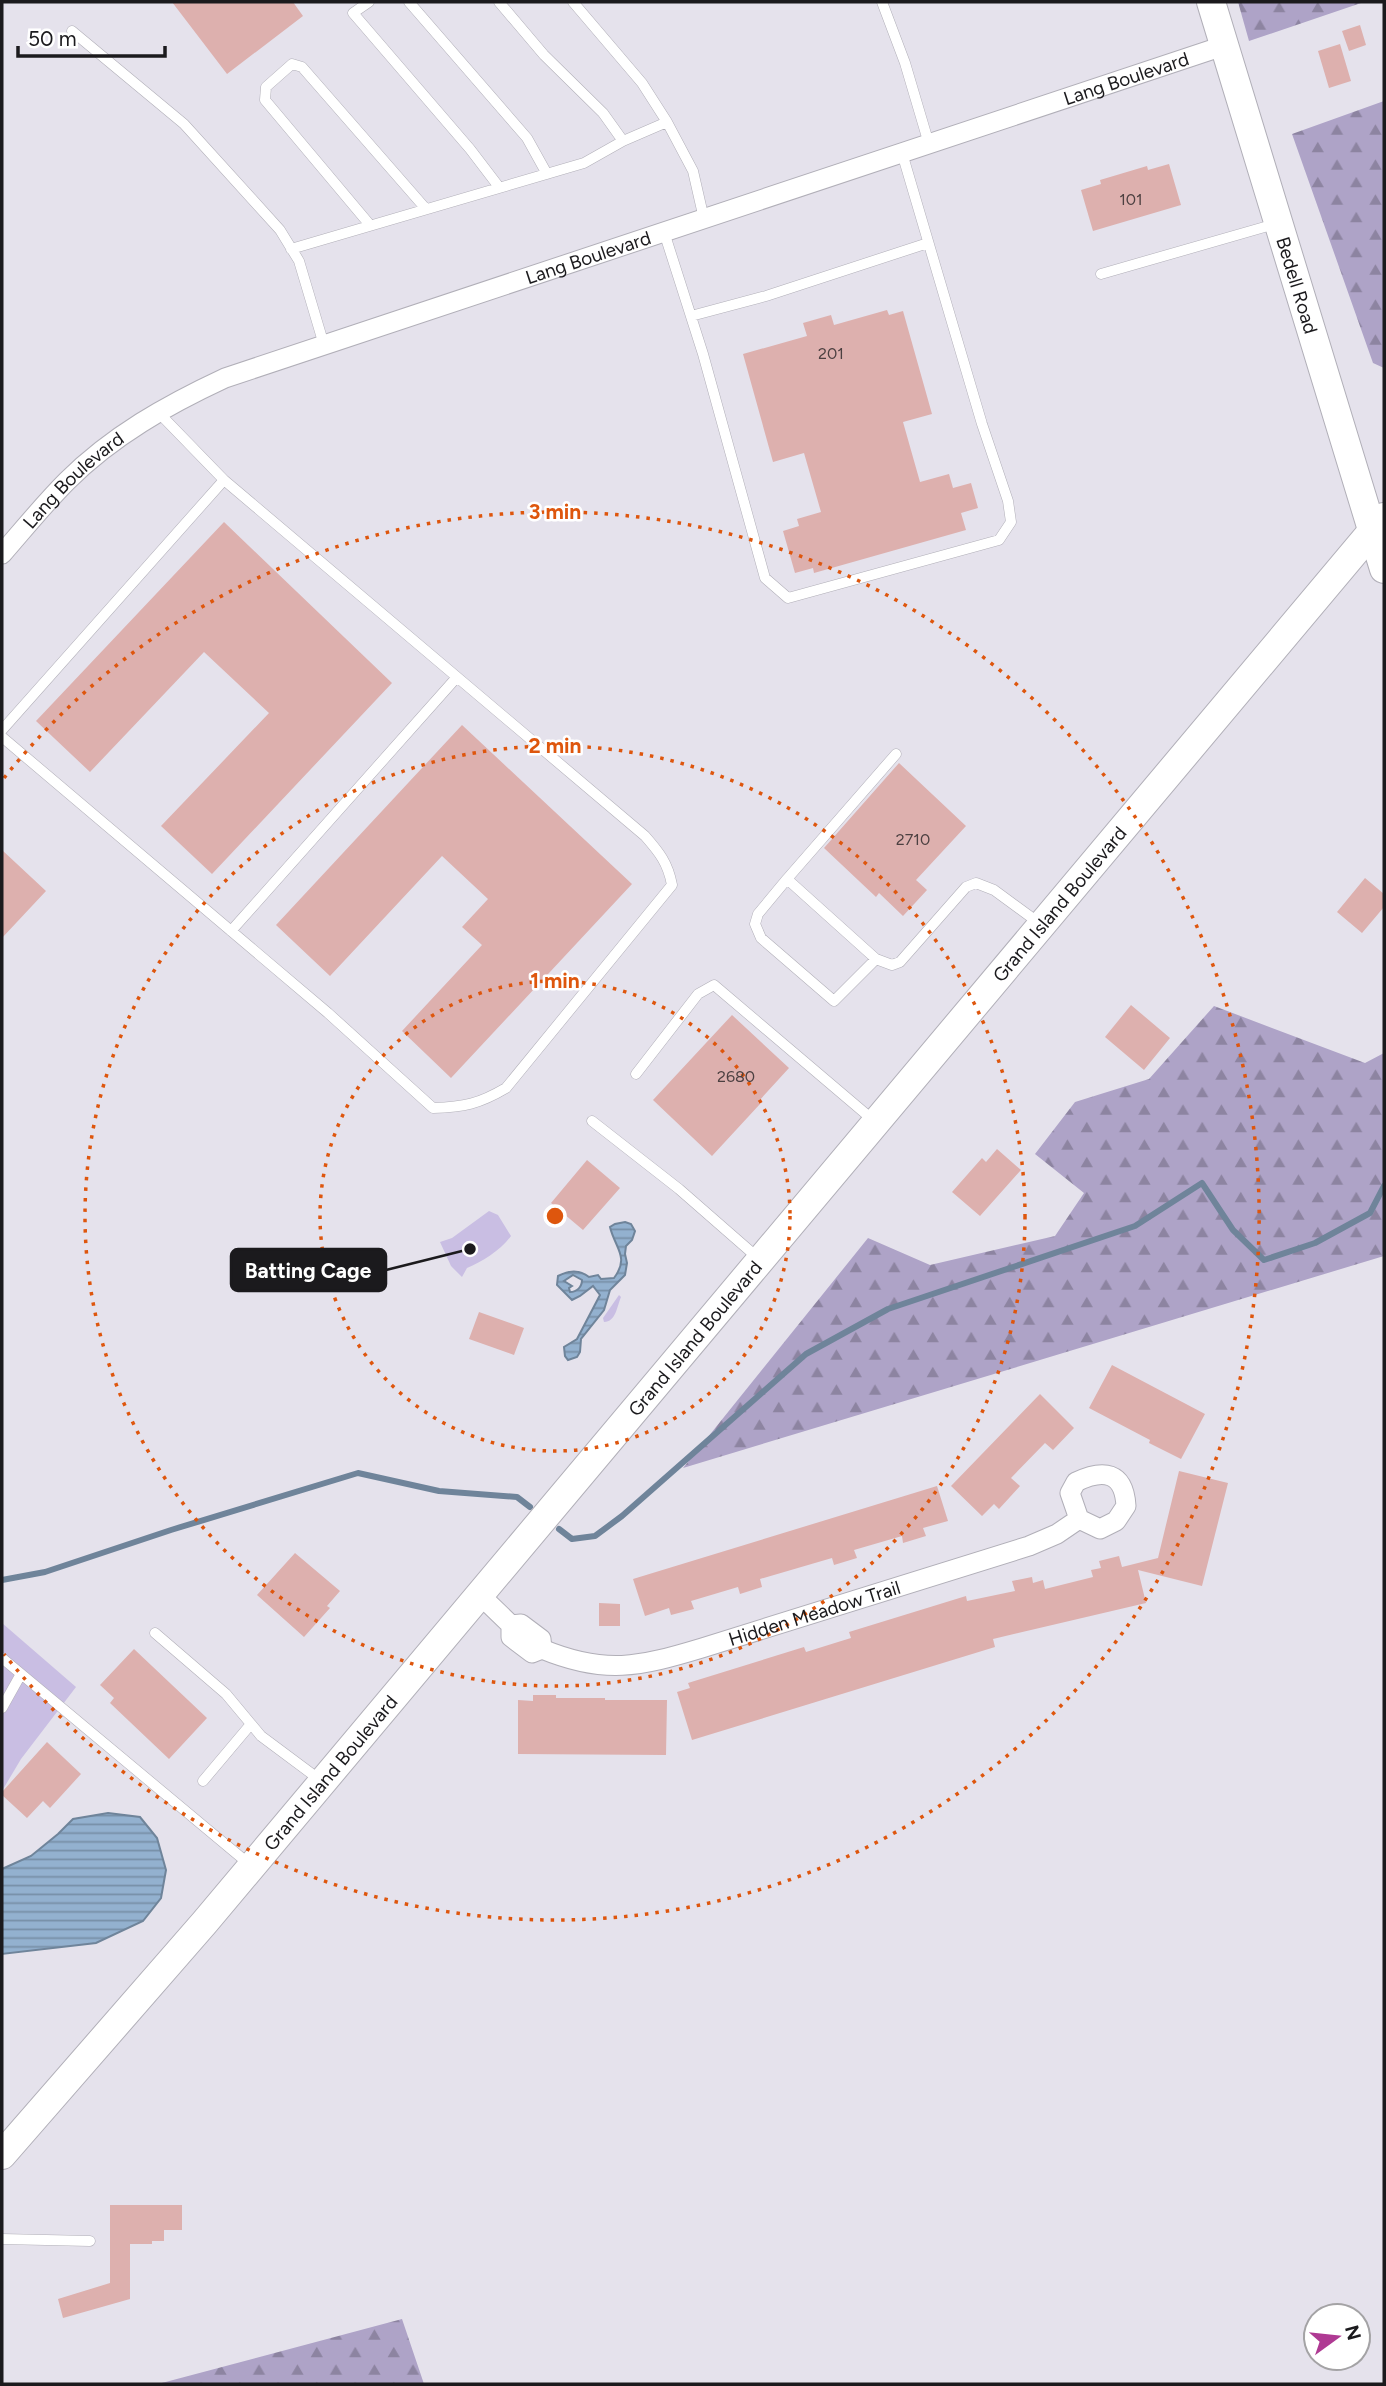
<svg xmlns="http://www.w3.org/2000/svg" width="1386" height="2386" font-family="Figtree,sans-serif">
<defs>
<pattern id="grass-tufts" width="24" height="20" patternUnits="userSpaceOnUse" patternTransform="scale(1.75)"><rect width="24" height="20" fill="#c9bee3"/><path d="M3 7l-1-3M5 7V3M7 7l1-3M15 17l-1-3M17 17v-4M19 17l1-3" fill="none" stroke="#aca3c2"/></pattern>
<pattern id="forest-firs" width="22" height="20" patternUnits="userSpaceOnUse" patternTransform="scale(1.75)"><rect width="22" height="20" fill="#aea3c7"/><path d="M5 1l3.5 6h-7zM16 11l3.5 6h-7z" fill="#8d84a1"/></pattern>
<pattern id="water-rules" width="6" height="5" patternUnits="userSpaceOnUse" patternTransform="scale(1.75)"><rect width="6" height="5" fill="#93b1cf"/><path d="M0 2.5h6" fill="none" stroke="#778fa7"/></pattern>
</defs>
<rect width="100%" height="100%" fill="#e5e2ec"/>
<path fill="url(#grass-tufts)" d="M619,1295L621,1297C617,1306 616,1322 604,1322L603,1318Z"/>
<path fill="url(#forest-firs)" d="M1238,2H1364L1249,41Z
M1384,101V368L1373,363L1292,134Z
M1214,1006L1365,1063L1384,1053V1256L683,1468L868,1238L930,1265L1055,1236L1084,1193L1035,1154L1075,1102L1149,1079Z
M402,2319L424,2384H158Z"/>
<path fill="#c9bee3" d="M489,1211L498,1215L511,1236C501,1250 482,1262 467,1268L462,1277L451,1266L440,1242L452,1238Z
M2,1623L76,1687L21,1759L2,1791Z"/>
<path fill="url(#water-rules)" stroke="#6f849a" stroke-width="2" fill-rule="evenodd" d="M625,1222L631,1224L635,1231L632,1240L626,1246L625,1254L627,1263L625,1275L610,1290L604,1310L581,1339L580,1352L577,1357L568,1360L565,1356L564,1347L577,1339L600,1295L593,1286L580,1296L572,1300L557,1285L558,1276C569,1270 579,1269 589,1277L598,1275L601,1279L614,1278C630,1257 615,1248 610,1227L615,1224ZM573,1275L582,1280C582,1287 577,1292 570,1292L569,1288L572,1286L564,1281Z
M108,1813L140,1817L157,1838L166,1870L161,1898L143,1921L96,1943L2,1954V1869L31,1856L58,1834L73,1819Z"/>
<g fill="none" stroke-linecap="round" stroke-linejoin="round">
<path stroke="#6f849a" stroke-width="6" d="M559,1529L572,1539L595,1536L622,1516L806,1354L888,1309L1135,1226L1202,1183L1233,1230L1264,1260L1315,1243L1370,1213L1384,1186
M2,1580L45,1572L171,1530L358,1473L439,1491L517,1497L530,1507"/>
</g>
<path fill="#ddb0ae" d="M172,2H293L303,16L227,74Z
M1360,25L1366,45L1349,51L1342,31Z
M1340,44L1351,81L1329,88L1318,51Z
M1169,164L1181,205L1093,231L1081,190L1101,184L1100,180L1147,166L1148,170Z
M887,310L889,315L903,311L932,414L903,422L920,482L949,474L953,488L971,483L978,508L961,513L966,530L814,573L813,568L795,573L783,531L799,526L797,519L821,512L804,453L773,462L743,354L807,336L803,323L831,315L834,325Z
M224,522L392,683L212,874L161,826L269,713L204,652L90,772L36,721Z
M462,725L632,884L451,1078L402,1031L482,945L462,927L488,899L442,856L330,976L276,925Z
M899,763L966,826L916,880L927,890L903,916L879,893L876,897L824,848Z
M2,850L46,891L2,938Z
M1365,878L1384,894V907L1362,933L1337,912Z
M1131,1005L1170,1038L1144,1070L1105,1037Z
M732,1015L789,1068L758,1102L760,1104L712,1156L653,1100Z
M997,1149L1021,1170L980,1216L952,1192L982,1158L986,1162Z
M587,1160L620,1188L583,1230L551,1203Z
M479,1312L524,1328L514,1355L469,1339Z
M1112,1365L1205,1414L1181,1459L1149,1443L1150,1440L1089,1408Z
M1040,1394L1074,1428L1053,1450L1045,1443L1011,1478L1020,1486L999,1509L994,1504L982,1516L951,1486Z
M1179,1471L1228,1483L1202,1586L1138,1570L1146,1603L993,1639L995,1647L692,1740L677,1692L690,1688L688,1683L804,1647L806,1652L838,1642L851,1638L849,1632L966,1596L967,1601L1015,1591L1012,1581L1032,1577L1033,1583L1043,1580L1045,1589L1093,1577L1091,1570L1101,1568L1099,1561L1119,1556L1122,1567L1158,1558Z
M937,1486L948,1521L923,1528L926,1536L903,1543L902,1536L854,1550L857,1558L834,1565L832,1558L760,1579L762,1587L740,1594L738,1587L691,1601L694,1609L671,1615L669,1608L645,1616L633,1579Z
M295,1553L340,1591L327,1606L330,1608L304,1637L257,1595Z
M599,1603L620,1604V1626H599Z
M134,1649L207,1718L169,1759L110,1703L114,1698L100,1685Z
M533,1695H556V1698H605V1700H667L666,1755L518,1754V1700L533,1701Z
M47,1742L81,1774L50,1808L43,1801L27,1818L2,1795V1792Z
M110,2205H182V2230H164V2241H152V2244H130V2299L63,2318L58,2299L110,2283Z"/>
<g fill="none" stroke-linecap="round" stroke-linejoin="round">
<defs>
<path id="lane" d="M369,2L353,13L470,149L499,187
M409,2L527,138L547,174
M499,2L544,55L603,113L623,141L667,122
M573,2L642,83L667,122L693,171L704,219
M882,2L905,63L929,144
M72,31L184,124L280,230L299,261L324,345
M370,225L265,100L266,87L292,64L302,67L426,209
M664,232L703,354L765,578L788,598L999,540L1011,522L1008,501L982,424L902,153
M291,249L584,163L623,141
M1101,274L1275,224
M691,316L766,296L928,243
M2,730L224,480L158,412
M2,737L328,1013L433,1108C464,1107 479,1104 506,1088L672,885C668,863 659,852 645,836L224,480
M896,754L787,879L876,959L892,965L900,962L966,887L976,883L994,890L1039,923
M787,879L758,914L755,924L761,938L834,1001L876,959
M231,931L457,677
M636,1074L698,994L714,985L873,1120
M592,1121L679,1189L758,1258
M155,1633L226,1694L261,1736L320,1780
M2,1658L249,1864
M2,1708L21,1674
M203,1781L251,1724
M2,2239L90,2241"/>
<g id="street">
<path id="s1" d="M2,554C23,530 44,504 67,481C112,436 167,405 225,378L1226,45"/>
<path d="M480,1595L511,1625V1637L532,1653L542,1649L541,1639L521,1624L511,1625"/>
<path id="s2" d="M542,1649C605,1675 639,1667 702,1648L1029,1546L1057,1534L1079,1519L1070,1493L1076,1482C1103,1469 1124,1471 1126,1506L1116,1521L1100,1529L1079,1519"/>
</g>
<g id="secondary">
<path id="s3" d="M1211,2L1384,569"/>
<path id="s4" d="M2,2155L205,1922L1384,517"/>
</g>
</defs>
<use href="#lane" stroke="#b1afb8" stroke-width="11"/>
<use href="#street" stroke="#b1afb8" stroke-width="21"/>
<use href="#secondary" stroke="#b1afb8" stroke-width="30"/>
<use href="#lane" stroke="#fff" stroke-width="10"/>
<use href="#street" stroke="#fff" stroke-width="19"/>
<use href="#secondary" stroke="#fff" stroke-width="28"/>
</g>
<g fill="none" stroke="#de560d" stroke-width="3.5" stroke-dasharray="3.5 7">
<circle cx="555" cy="1216" r="235"/>
<circle cx="555" cy="1216" r="470"/>
<path d="M4 778A704 704 0 1 1 4 1654"/>
</g>
<g text-anchor="middle" dominant-baseline="central" stroke-width="5" stroke-linejoin="round" paint-order="stroke">
<g font-size="16" fill="#4c4041">
<text x="1131" y="199">101</text>
<text x="831" y="353">201</text>
<text x="913" y="839">2710</text>
<text x="736" y="1076">2680</text>
</g>
<g font-size="19" fill="#1b1a1d" stroke="#fff">
<text stroke="none"><textPath href="#s1" startOffset="1237">Lang Boulevard</textPath></text>
<text stroke="none"><textPath href="#s1" startOffset="670">Lang Boulevard</textPath></text>
<text stroke="none"><textPath href="#s3" startOffset="296">Bedell Road</textPath></text>
<text stroke="none"><textPath href="#s1" startOffset="103">Lang Boulevard</textPath></text>
<text stroke="none"><textPath href="#s4" startOffset="1638">Grand Island Boulevard</textPath></text>
<text stroke="none"><textPath href="#s4" startOffset="1071">Grand Island Boulevard</textPath></text>
<text stroke="none"><textPath href="#s2" startOffset="282">Hidden Meadow Trail</textPath></text>
<text stroke="none"><textPath href="#s4" startOffset="504">Grand Island Boulevard</textPath></text>
</g>
</g>
<circle cx="555" cy="1216" r="10" fill="#de560d" stroke="#fff" stroke-width="3.5"/>
<g font-size="21" text-anchor="middle" font-weight="bold" fill="#de560d" stroke="#fff" stroke-width="5" stroke-linejoin="round" paint-order="stroke">
<text x="555" y="519">3 min</text>
<text x="555" y="753">2 min</text>
<text x="555" y="988">1 min</text>
</g>
<path fill="none" stroke="#1b1a1d" stroke-width="2.5" d="M470 1249L386 1270"/>
<circle fill="#1b1a1d" stroke="#fff" stroke-width="2.5" cx="470" cy="1249" r="7"/>
<rect fill="#1b1a1d" stroke="#1b1a1d" stroke-width="2.5" x="231" y="1249" width="155" height="42" rx="7"/>
<g font-size="21" text-anchor="middle" font-weight="bold" fill="#fff">
<text x="308" y="1278">Batting Cage</text>
</g>
<rect width="1386" height="2386" fill="none" stroke="#1b1a1d" stroke-width="7"/>
<g transform="translate(1337 2337) rotate(75)"><circle r="33" fill="#ffffff" stroke="#a4a3a5" stroke-width="2"/>
<path d="M0-5L12 26L0 18L-12 26Z" fill="#af3a93"/>
<text y="-10" font-size="19" font-weight="bold" text-anchor="middle" fill="#1b1a1d">N</text>
</g>
<path d="M18 46v10h147v-10" fill="none" stroke="#1b1a1d" stroke-width="3.5"/>
<text x="28" y="46" font-size="21" fill="#1b1a1d" stroke="#ffffff" stroke-width="5" paint-order="stroke">50 m</text>
</svg>
